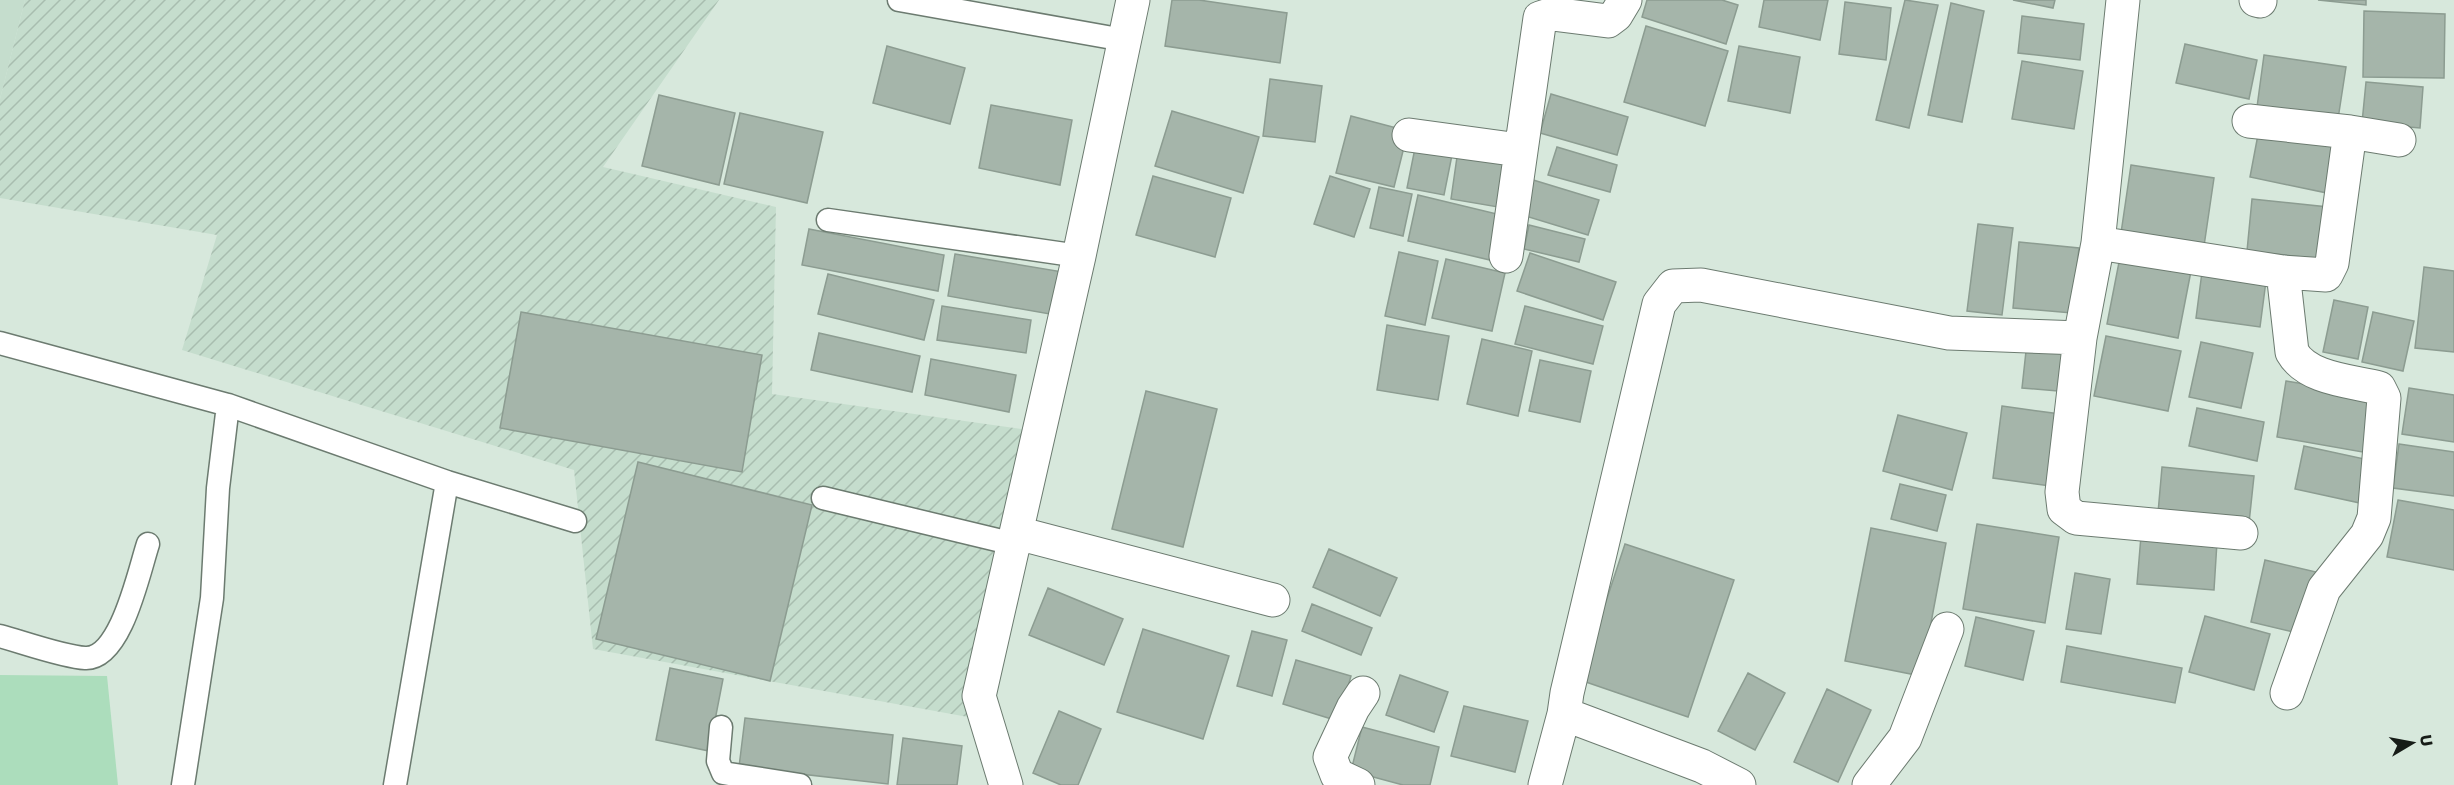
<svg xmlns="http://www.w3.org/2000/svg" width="2454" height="785" font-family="Rubik,sans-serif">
<defs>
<pattern id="industrial-furrows" width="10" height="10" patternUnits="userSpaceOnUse" patternTransform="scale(1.5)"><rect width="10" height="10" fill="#c5ddcd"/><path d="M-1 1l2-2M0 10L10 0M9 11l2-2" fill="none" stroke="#a8bdaf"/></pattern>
</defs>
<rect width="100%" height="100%" fill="#d7e8dc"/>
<path fill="#c5ddcd" d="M0,0H25L0,99Z"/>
<path fill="url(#industrial-furrows)" d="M25,0H719L603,167L776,207L772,394L1036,431L968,717L593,649L574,470L182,350L217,235L0,198V99Z"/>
<path fill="#acddbc" d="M0,675L107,676L118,785H0Z"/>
<path fill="#a5b5aa" stroke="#8c9c91" stroke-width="1.5" d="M1172,0H1199L1287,13L1280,63L1165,46Z
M1647,0H1722L1738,5L1726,44L1642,17Z
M1764,0H1828L1820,40L1759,27Z
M1905,0L1938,5L1909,128L1876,120Z
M2013,0H2055L2053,8Z
M2318,0H2366V5Z
M1845,2L1891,8L1886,60L1839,54Z
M1951,3L1984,11L1962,122L1928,115Z
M2364,11L2445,14L2444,78L2363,77Z
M2022,16L2084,24L2080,60L2018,53Z
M1646,26L1728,51L1705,126L1624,102Z
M2185,44L2257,60L2249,99L2176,83Z
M887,46L965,68L950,124L873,103Z
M1739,46L1800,57L1790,113L1728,101Z
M2264,55L2346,67L2338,119L2257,107Z
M2022,61L2083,71L2074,129L2012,119Z
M1270,79L1322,86L1315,142L1263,136Z
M2366,82L2423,87L2420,128L2362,123Z
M1551,94L1628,117L1617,155L1540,133Z
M659,95L735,113L719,185L642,166Z
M991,105L1072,120L1060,185L979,168Z
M1172,111L1259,137L1243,193L1155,166Z
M740,113L823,132L807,203L724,184Z
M1351,116L1408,131L1394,187L1336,173Z
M2260,124L2338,140L2327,193L2250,177Z
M1416,143L1453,150L1444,195L1407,188Z
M1557,147L1617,165L1610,192L1548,175Z
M1458,150L1505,157L1498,207L1451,199Z
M2131,165L2214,178L2204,246L2121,233Z
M1153,176L1231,198L1215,257L1136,235Z
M1330,176L1370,189L1354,237L1314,224Z
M1530,179L1599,200L1588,235L1519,214Z
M1379,187L1412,194L1403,236L1370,228Z
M1418,195L1501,215L1490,260L1408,241Z
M2252,199L2328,207L2322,259L2247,251Z
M1978,224L2013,228L2002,315L1967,311Z
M1529,225L1585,239L1579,262L1524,249Z
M809,229L944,255L938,291L802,265Z
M2019,242L2079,248L2072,313L2013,308Z
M1399,252L1438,261L1425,325L1385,316Z
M2121,252L2192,266L2178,338L2107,324Z
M1530,253L1616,282L1603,320L1517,291Z
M955,254L1069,273L1061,316L948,296Z
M1446,259L1505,273L1492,331L1432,318Z
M2424,267L2454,271V352L2415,348Z
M2202,272L2266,281L2260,327L2196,318Z
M828,274L934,300L924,340L818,314Z
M2334,300L2368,307L2358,359L2323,352Z
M942,306L1031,320L1026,353L937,340Z
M1525,306L1603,326L1593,364L1515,344Z
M521,312L762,355L742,472L500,428Z
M2373,312L2414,321L2403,371L2362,362Z
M1387,325L1449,336L1438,400L1377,390Z
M819,333L920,356L912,392L811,370Z
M2106,336L2181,351L2168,411L2094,396Z
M1482,339L1532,351L1518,416L1467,404Z
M2027,342L2073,347L2069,392L2022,388Z
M2201,342L2253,353L2241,408L2189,397Z
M931,359L1016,375L1009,412L925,395Z
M1540,360L1591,371L1580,422L1529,411Z
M2286,381L2377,396L2368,453L2277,437Z
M2409,388L2454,395V442L2402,434Z
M1146,391L1217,409L1183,547L1112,529Z
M2002,406L2060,414L2050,486L1993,478Z
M2197,408L2264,422L2257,461L2189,446Z
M1898,415L1967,433L1952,490L1883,471Z
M2399,444L2454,452V496L2393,488Z
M2304,446L2369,460L2360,503L2295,489Z
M638,462L812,505L770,681L596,639Z
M2162,467L2254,476L2249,523L2158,513Z
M1900,484L1946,495L1937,531L1891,519Z
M2398,500L2454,510V570L2387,557Z
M1977,524L2059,537L2045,623L1963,609Z
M1871,528L1946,543L1921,676L1845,661Z
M2141,536L2217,542L2214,590L2137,584Z
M1625,544L1734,580L1688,717L1580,680Z
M1329,549L1397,578L1380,616L1313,587Z
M2265,560L2316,572L2302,634L2251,622Z
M2075,573L2110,579L2101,634L2066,629Z
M1048,588L1123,619L1104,665L1029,635Z
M1312,604L1372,628L1361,655L1302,631Z
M2205,616L2270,634L2254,690L2189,672Z
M1976,617L2034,631L2023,680L1965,666Z
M1143,629L1229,656L1203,739L1117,712Z
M1252,631L1287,640L1272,696L1237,686Z
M2067,646L2182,668L2175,703L2061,682Z
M1296,660L1351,676L1338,721L1283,704Z
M670,668L723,679L709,751L656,740Z
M1748,673L1785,693L1755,750L1718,731Z
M1400,675L1448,692L1434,732L1386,715Z
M1827,689L1871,710L1838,782L1794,762Z
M1464,706L1528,721L1515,772L1451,756Z
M1059,711L1101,729L1078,785H1061L1033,773Z
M745,718L893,735L888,784L739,767Z
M1362,727L1439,747L1430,785H1403L1351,771Z
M903,738L962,746L957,785H897Z"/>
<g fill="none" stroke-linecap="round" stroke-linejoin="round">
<defs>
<path id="lane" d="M899,0L1124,40
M828,220L1079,256
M0,343L228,405L447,482L395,785
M447,482L575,521
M823,498L1014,544
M0,636C22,642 64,657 85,658C121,660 139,571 148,544
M721,727L718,761L723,773L800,785
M183,785L212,598L218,488L228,405"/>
<path id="street" d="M2123,0L2098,243L2080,338L2062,492L2064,509L2076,518L2241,533
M2256,0L2260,1
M2249,121L2350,132L2399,140
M1409,135L1519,150
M2098,243L2283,272L2326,275L2332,263L2350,132
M1506,256L1540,18L1552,14L1608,21L1616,15L1625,0
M2283,272L2292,352C2307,379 2351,381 2379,388L2384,398L2374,518L2367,535L2324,589L2287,693
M1017,533L1273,600
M1564,714L1567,693L1659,304L1673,286L1701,285L1949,333L2080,338
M1006,785L979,696L1079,256L1133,0
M1358,785L1337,775L1330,757L1353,708L1363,693
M1545,785L1564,714L1702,766L1739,785
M1869,785L1905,738L1947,629"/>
</defs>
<use href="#lane" stroke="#6c7b70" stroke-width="25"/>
<use href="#street" stroke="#6c7b70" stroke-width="35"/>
<use href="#lane" stroke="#fff" stroke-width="22"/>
<use href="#street" stroke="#fff" stroke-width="33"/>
</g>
<g transform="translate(2412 743) rotate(80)" stroke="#d7e8dc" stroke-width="4.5" paint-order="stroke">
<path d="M0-4.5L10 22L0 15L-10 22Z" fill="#161c17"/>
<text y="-9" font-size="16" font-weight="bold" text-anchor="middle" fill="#161c17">U</text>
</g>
</svg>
